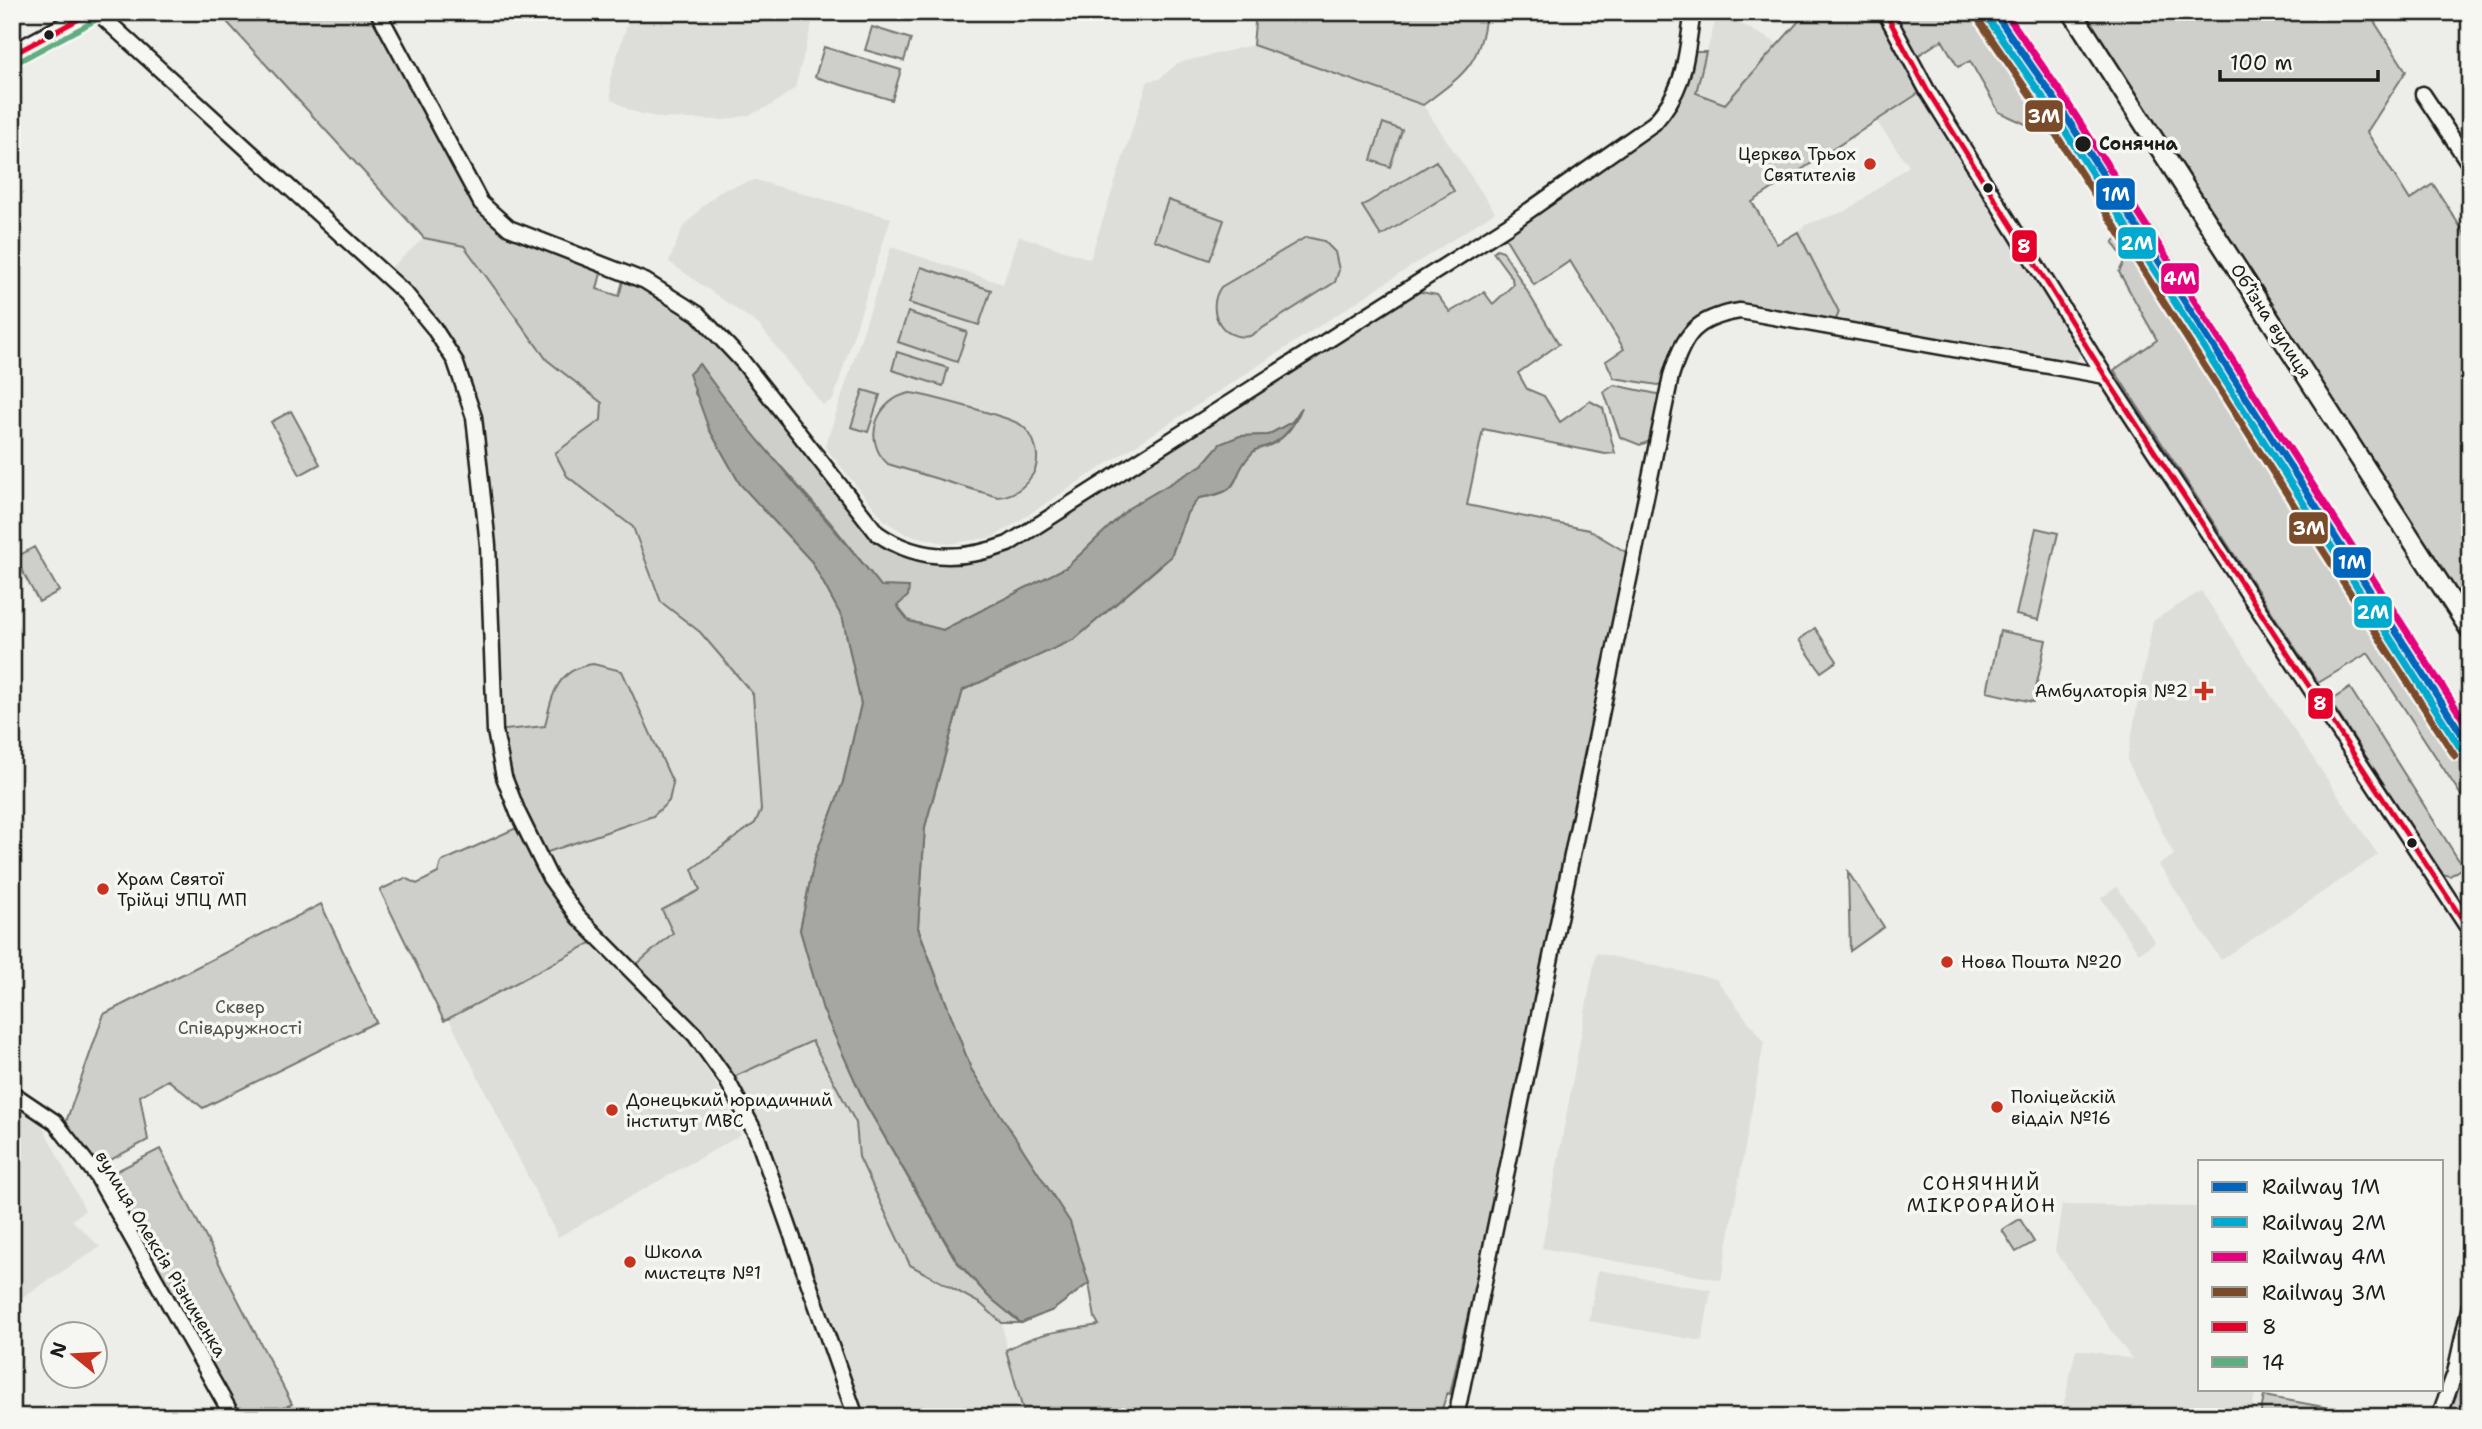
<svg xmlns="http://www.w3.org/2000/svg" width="2482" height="1429" font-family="'Shantell Sans',sans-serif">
<rect width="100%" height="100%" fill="#edede9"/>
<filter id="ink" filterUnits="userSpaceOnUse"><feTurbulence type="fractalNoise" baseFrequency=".0143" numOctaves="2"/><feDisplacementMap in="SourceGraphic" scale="14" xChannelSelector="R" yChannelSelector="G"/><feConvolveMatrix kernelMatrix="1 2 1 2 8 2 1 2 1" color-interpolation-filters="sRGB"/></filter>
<g filter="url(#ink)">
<path fill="#ddddda" d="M631,12H815L795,88L770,106L749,115L724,120L660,118L631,111L611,99L610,79Z
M1718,12L1779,44L1725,104L1695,93Z
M1989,12H2009L2050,76L2065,91L2046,103Z
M1253,45L1423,105L1495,212L994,537L948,544L906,534L885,521L825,447L891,247L1003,284L1019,236L1090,259L1148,81L1159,79L1178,63Z
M1919,93L2080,354L2073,367L1834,324L1798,232L1805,225L1846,211L1909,166L1877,122Z
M755,180L891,218L833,400L823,405L759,325L669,262L682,229L704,205L722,190Z
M2147,214L2470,724V758L2125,228Z
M424,238L464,246L547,360L602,403L601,420L555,453L567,476L633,527L661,602L700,632L753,694L761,810L755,823L692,869L700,890L673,933L630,970L605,947L539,855L644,820L553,693L545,726L495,731L482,475L455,361L385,273Z
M2201,591L2378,855L2221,960L2159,865L2174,855L2127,760L2153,621Z
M2117,887L2155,942L2139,953L2101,898Z
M595,941L688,1041L716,1084L741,1135L558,1237L449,1019Z
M1596,953L1716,979L1764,1042L1721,1280L1542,1248Z
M812,1041L856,1123L859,1157L910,1265L981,1304L1002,1323L1013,1382L1025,1417H856L756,1134L727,1080Z
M12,1098L37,1115L85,1210L72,1220L100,1247L12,1304Z
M2062,1205L2200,1207V1389H2256L2250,1417H2061L2076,1349L2132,1359L2055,1251Z
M1598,1270L1711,1290L1702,1341L1589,1321Z"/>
<path fill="#cececb" stroke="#757574" stroke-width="2" d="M218,12H372L476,206C507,241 559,255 601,273L597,289L619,296L623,281C713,306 770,406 824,475C850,509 875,545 918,558C941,565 964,560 987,557L1416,291L1437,295L1450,312L1484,292L1493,304L1513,285L1512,278L1493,252L1497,249L1503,251L1559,344L1518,373L1527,389L1544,396L1560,422L1590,401L1603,408L1615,453L1605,454L1483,429L1467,505L1589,530L1629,554L1480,1280L1469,1310L1450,1394L1447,1393L1442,1409L1431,1415L1398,1411L1350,1417H1025L1006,1350C1043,1330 1060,1332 1099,1325L1095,1318L1089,1283L1014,1138L971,1069L918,927L925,827L963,690L1075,639L1171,557L1187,513L1199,498C1249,492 1227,476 1253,452C1257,448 1262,448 1268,446C1284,440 1294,426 1300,411L1292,422L1268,435L1240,436L1220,444L1202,465L1129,508L1067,567L943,630L909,621L829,521L733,412L700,365L694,392L702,404L709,429L740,484L812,562L843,619L861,704L843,782L815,857L800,930L823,1009L865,1103L956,1261L988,1296L1021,1323H1002L981,1304L910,1265L859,1157L856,1123L812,1041L727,1080L630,970L673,933L662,910L700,890L692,869L755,823L761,810L753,694L700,632L661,602L633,527L567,476L555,453L601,420L602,403L547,360L464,246L424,238Z
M1256,12H1486C1481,65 1463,75 1423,105L1253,45Z
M1807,12H1876L1919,93L1752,202L1777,244L1798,232L1839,312L1834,324C1798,317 1719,290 1692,323C1679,339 1672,365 1664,383L1658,385L1614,378L1606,361L1624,349L1570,261L1534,285L1503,234L1592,176L1657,126L1696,52H1706L1696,93L1725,104Z
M1893,12H1989L2057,119L2041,131L1999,112L1970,61L1958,67L1942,40L1917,56Z
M2072,12H2368L2406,71L2367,132L2410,200L2433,184L2470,242V630Z
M872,27L911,39L904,61L865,50Z
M824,47L901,70L892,100L815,77Z
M1383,123L1402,130L1390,167L1371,160Z
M1436,161L1454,191L1381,236L1362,206Z
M1168,200L1224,220L1210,260L1154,240Z
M2125,228L2470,758V809L2368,653L2318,683L2114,370L2157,340L2119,272L2125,260L2113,243Z
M1306,237L1324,241L1335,252L1339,270L1335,282L1250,336C1221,342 1205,309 1221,287Z
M921,267L991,290L979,325L909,303Z
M908,312L967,332L957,362L898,342Z
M897,352L948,368L943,386L892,370Z
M1614,385L1662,395L1653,440L1640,445L1620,437L1604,392Z
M863,390L880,395L868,432L851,427Z
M910,393C926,395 1010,417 1021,425C1035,435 1042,458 1033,474C1025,487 1014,496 998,497L888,464C861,440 877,399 910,393Z
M291,411L320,464L300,475L271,422Z
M2036,528L2058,533L2038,620L2016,615Z
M34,547L59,591L39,602L15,558Z
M1815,628L1837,661L1821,672L1799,640Z
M2000,631L2046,640L2033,702L1987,692Z
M593,664L622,671L673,783L669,801L653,816L539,855L495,731L545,726C552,694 557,669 593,664Z
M2350,688L2463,867L2450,876L2442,874L2330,701Z
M514,829H520L595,941L444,1021L380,890L405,878L417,884L438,873L441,862Z
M1848,872L1884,927L1850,951Z
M321,904L376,1022L203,1108L168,1080L140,1096L148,1140L92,1170L66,1122L104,1014Z
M160,1149L292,1404L264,1417H242L110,1185L111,1174Z
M2020,1219L2034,1242L2016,1252L2002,1230Z
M2470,1334V1417H2454L2450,1408L2462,1373Z
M2264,1396L2378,1417H2260Z"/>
<path fill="#a6a6a3" stroke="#6f6f6d" stroke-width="2" d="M699,364C755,442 821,511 881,586L909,587L908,596L897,606L909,621L943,630L1067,567L1129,508L1202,465L1220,444L1240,436L1268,435L1292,422L1302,407C1295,424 1285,440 1267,446C1261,448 1256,448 1252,453C1227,479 1247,491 1199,498L1187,513L1171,556L1075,639L963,690L925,827L918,928L971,1069L1070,1222L1089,1283L1053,1310L1021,1323L988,1296L957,1261L865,1103L823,1010L800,930L815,857L843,782L861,704L843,619L812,562L740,484L709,429L689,374Z"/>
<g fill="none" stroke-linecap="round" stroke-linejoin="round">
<defs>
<path id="minor" d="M97,12L405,293L433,327L455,361L474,417L488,545L495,731L504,777L518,813L550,878L578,917L695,1035L727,1080L756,1134L856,1417
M378,12L481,203L509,228L645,281L698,314L743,362L877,533C918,562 963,561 1008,544L1507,226L1654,123C1687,86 1685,59 1693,12
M1885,12L1927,90L2105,376L2470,931
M2423,94L2470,165
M12,1093L55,1122L97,1176L233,1417
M1456,1417L1671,376C1684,334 1695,318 1740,311L2105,376
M2439,1417L2455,1373L2470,1305"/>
<path id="major" d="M2072,12L2470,630
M12,55L92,12"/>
</defs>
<use href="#minor" stroke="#1c1c1c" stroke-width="19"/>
<use href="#major" stroke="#1c1c1c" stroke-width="23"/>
<use href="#minor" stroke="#f6f6f2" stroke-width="14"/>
<use href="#major" stroke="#f6f6f2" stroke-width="18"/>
<defs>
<path id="bus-1" d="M1885,12L1927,90L2105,376L2470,931
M12,55L92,12"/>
<path id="bus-2" d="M16,63L96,20"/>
</defs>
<use href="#bus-1" stroke="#f6f6f2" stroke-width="10"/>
<use href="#bus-2" stroke="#f6f6f2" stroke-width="10"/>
<use href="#bus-1" stroke="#e4002b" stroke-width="5"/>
<use href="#bus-2" stroke="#60ad81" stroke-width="5"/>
<defs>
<path id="rail-1" d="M1994,12L2054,98L2470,747"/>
<path id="rail-2" d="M1987,17L2047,103L2463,752"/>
<path id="rail-3" d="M2005,12L2061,93L2470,730"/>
<path id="rail-4" d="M1980,22L2039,108L2455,756"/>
</defs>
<use href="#rail-1" stroke="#f6f6f2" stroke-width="12"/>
<use href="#rail-2" stroke="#f6f6f2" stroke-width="12"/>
<use href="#rail-3" stroke="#f6f6f2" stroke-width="12"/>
<use href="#rail-4" stroke="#f6f6f2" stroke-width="12"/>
<use href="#rail-1" stroke="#0065bd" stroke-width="7"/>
<use href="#rail-2" stroke="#00a9ce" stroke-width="7"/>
<use href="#rail-3" stroke="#e5007d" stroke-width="7"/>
<use href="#rail-4" stroke="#7a4b2a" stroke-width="7"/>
</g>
</g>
<g fill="#1c1c1c" stroke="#f6f6f2" stroke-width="2.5">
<circle cx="49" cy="35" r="6"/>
<circle cx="2083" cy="144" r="9"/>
<circle cx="1988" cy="188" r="6"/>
<circle cx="2412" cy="843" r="6"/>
</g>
<g fill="#c8321e" stroke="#f6f6f2" stroke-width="2.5">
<circle cx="1870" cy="164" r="7"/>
<path d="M2200.5 680.5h7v7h7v7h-7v7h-7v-7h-7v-7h7z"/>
<circle cx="103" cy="889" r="7"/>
<circle cx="1947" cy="962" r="7"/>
<circle cx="1997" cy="1107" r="7"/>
<circle cx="612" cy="1110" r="7"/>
<circle cx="630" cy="1262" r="7"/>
</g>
<g text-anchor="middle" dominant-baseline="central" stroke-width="7" stroke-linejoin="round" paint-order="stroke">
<g font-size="18" font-weight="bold" fill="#1c1c1c" stroke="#f6f6f2" text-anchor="start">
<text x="2099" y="144">Сонячна</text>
</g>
<g font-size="18" fill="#1c1c1c" stroke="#f6f6f2" text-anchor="start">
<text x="1856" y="154" text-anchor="end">Церква Трьох<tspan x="1856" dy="21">Святителів</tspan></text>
<text x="2188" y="691" text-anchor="end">Амбулаторія №2</text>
<text x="117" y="879">Храм Святої<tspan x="117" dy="21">Трійці УПЦ МП</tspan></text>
<text x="1961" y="962">Нова Пошта №20</text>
<text x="2011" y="1097">Поліцейскій<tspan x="2011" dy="21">відділ №16</tspan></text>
<text x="626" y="1100">Донецький юридичний<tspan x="626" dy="21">інститут МВС</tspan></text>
<text x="644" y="1252">Школа<tspan x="644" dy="21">мистецтв №1</tspan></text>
</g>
<g font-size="18" fill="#1c1c1c" stroke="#f6f6f2">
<text transform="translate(2271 321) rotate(57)">Обʼїзна вулиця</text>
<text transform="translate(161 1254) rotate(59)">вулиця Олексія Різниченка</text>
</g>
<g font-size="18" fill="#515151" stroke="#f6f6f2">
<text x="240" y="1007">Сквер<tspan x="240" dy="21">Співдружності</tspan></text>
</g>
<g font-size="19" letter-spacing="2" fill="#1c1c1c" stroke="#f6f6f2">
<text x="1982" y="1183">СОНЯЧНИЙ<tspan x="1982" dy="22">МІКРОРАЙОН</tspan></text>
</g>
</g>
<g stroke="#f6f6f2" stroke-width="2.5">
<rect x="2024" y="99" width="40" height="34" rx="7" fill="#7a4b2a"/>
<rect x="2095" y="177" width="41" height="34" rx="7" fill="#0065bd"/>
<rect x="2117" y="226" width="40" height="34" rx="7" fill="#00a9ce"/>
<rect x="2011" y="229" width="27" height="34" rx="7" fill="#e4002b"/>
<rect x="2160" y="262" width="40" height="33" rx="7" fill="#e5007d"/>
<rect x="2288" y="511" width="41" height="34" rx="7" fill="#7a4b2a"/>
<rect x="2332" y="546" width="40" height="33" rx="7" fill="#0065bd"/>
<rect x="2353" y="595" width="40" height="34" rx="7" fill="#00a9ce"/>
<rect x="2307" y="687" width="27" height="33" rx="7" fill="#e4002b"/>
</g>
<g font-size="19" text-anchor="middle" font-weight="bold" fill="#fff">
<text x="2044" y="123">3М</text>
<text x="2116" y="201">1М</text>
<text x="2137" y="250">2М</text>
<text x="2024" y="253">8</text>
<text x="2180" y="285">4М</text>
<text x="2309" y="535">3М</text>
<text x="2352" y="569">1М</text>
<text x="2373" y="619">2М</text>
<text x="2320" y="710">8</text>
</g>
<rect width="2482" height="1429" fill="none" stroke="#f6f6f2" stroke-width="42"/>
<rect x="21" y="21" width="2440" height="1387" fill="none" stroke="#1c1c1c" stroke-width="2.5" filter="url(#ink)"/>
<rect x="2198" y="1160" width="245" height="231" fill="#f6f6f2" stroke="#9f9f9c" stroke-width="2"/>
<rect x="2212" y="1182" width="35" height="10" fill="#0065bd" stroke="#9f9f9c" stroke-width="2"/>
<text x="2262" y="1194" font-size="21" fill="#1c1c1c">Railway 1М</text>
<rect x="2212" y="1217" width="35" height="10" fill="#00a9ce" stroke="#9f9f9c" stroke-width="2"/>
<text x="2262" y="1230" font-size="21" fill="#1c1c1c">Railway 2М</text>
<rect x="2212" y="1252" width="35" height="10" fill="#e5007d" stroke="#9f9f9c" stroke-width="2"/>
<text x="2262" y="1264" font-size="21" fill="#1c1c1c">Railway 4М</text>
<rect x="2212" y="1287" width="35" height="10" fill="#7a4b2a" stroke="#9f9f9c" stroke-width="2"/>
<text x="2262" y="1300" font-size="21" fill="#1c1c1c">Railway 3М</text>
<rect x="2212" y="1322" width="35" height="10" fill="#e4002b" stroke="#9f9f9c" stroke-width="2"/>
<text x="2262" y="1334" font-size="21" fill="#1c1c1c">8</text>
<rect x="2212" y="1357" width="35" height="10" fill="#60ad81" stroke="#9f9f9c" stroke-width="2"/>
<text x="2262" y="1370" font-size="21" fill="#1c1c1c">14</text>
<g transform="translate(74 1355) rotate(288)"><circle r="33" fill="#f6f6f2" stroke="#9f9f9c" stroke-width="2"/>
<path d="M0-5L12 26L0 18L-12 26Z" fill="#c8321e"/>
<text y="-10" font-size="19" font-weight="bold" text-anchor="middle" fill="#1c1c1c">N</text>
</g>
<path d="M2220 70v10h158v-10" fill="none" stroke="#1c1c1c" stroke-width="3.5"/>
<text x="2230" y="70" font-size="21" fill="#1c1c1c" stroke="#f6f6f2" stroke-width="5" paint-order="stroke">100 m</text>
</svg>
